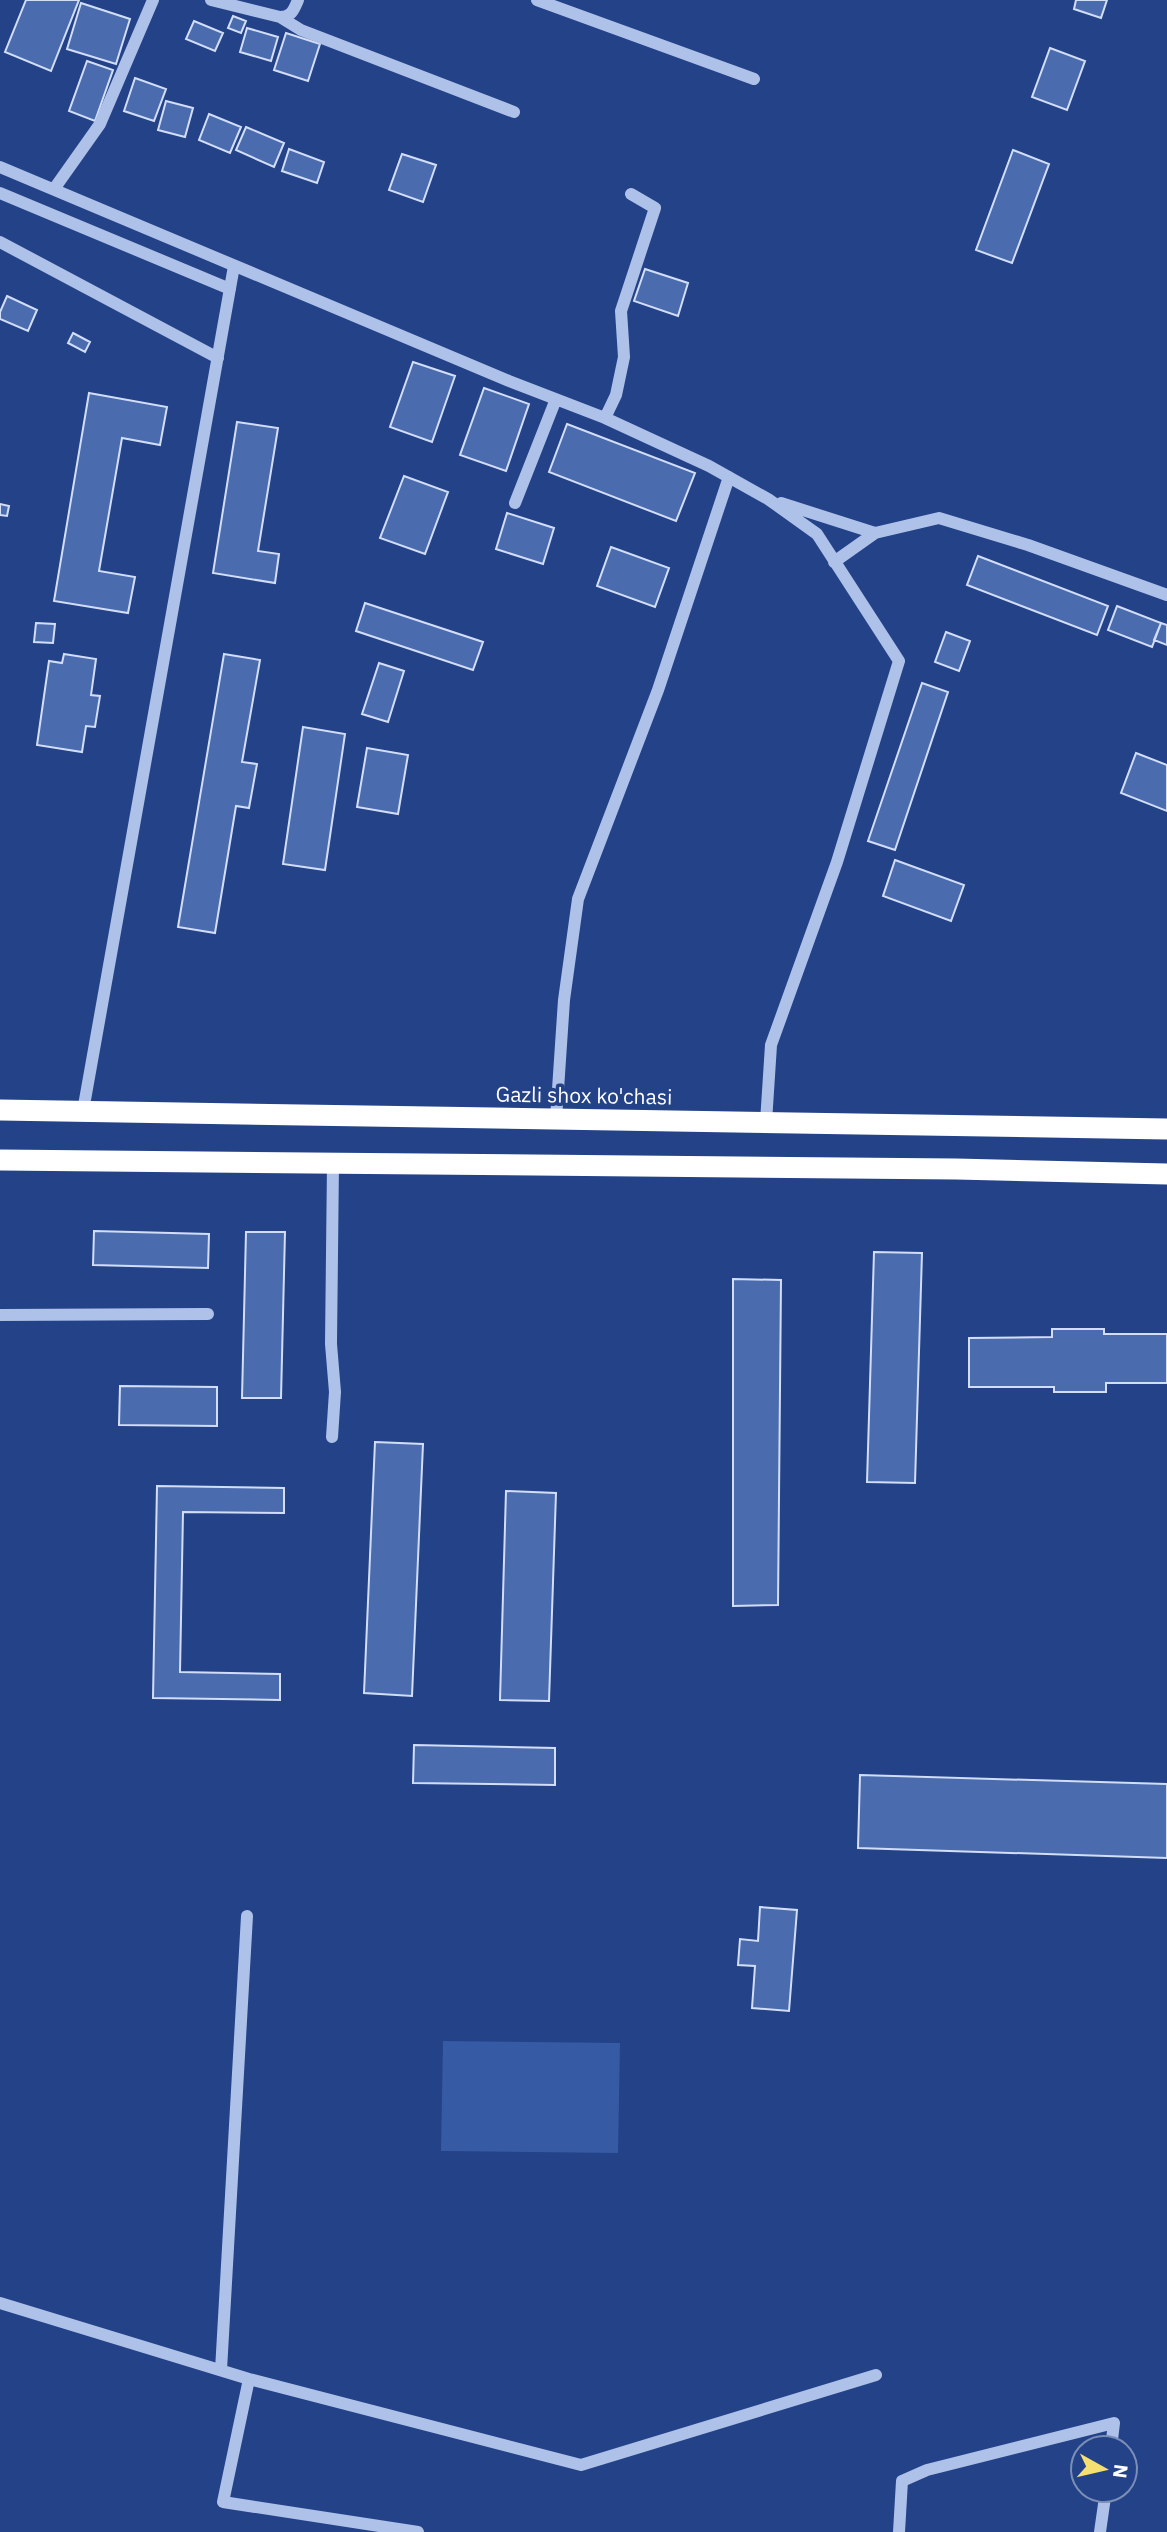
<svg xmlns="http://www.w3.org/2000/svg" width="1167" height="2532" font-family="'IBM Plex Sans',sans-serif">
<rect width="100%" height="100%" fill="#234287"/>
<path fill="#375aa4" d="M443,2041L620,2043L618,2153L441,2151Z"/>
<path fill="#4b6baf" stroke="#d2def7" stroke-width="2" d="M26,0H79L51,71L5,52Z
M1076,0H1107L1101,18L1074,9Z
M81,3L130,19L116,64L67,49Z
M233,16L246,21L241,33L228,28Z
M194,21L223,33L215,51L186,39Z
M247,28L278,37L271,61L240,52Z
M286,33L320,44L308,81L274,70Z
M1050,48L1085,61L1067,110L1032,97Z
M87,61L113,70L95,121L69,111Z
M135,78L166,89L154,121L124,111Z
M166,101L193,108L185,137L158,130Z
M209,114L241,127L230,153L199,140Z
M246,127L284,143L274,167L236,150Z
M289,149L324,162L317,183L282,171Z
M1013,150L1049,164L1012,263L976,250Z
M402,154L436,165L423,202L389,190Z
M645,269L688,283L678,316L634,301Z
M7,296L37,310L28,331L0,319V312Z
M73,333L90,342L85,352L68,343Z
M413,362L455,376L432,442L390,427Z
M484,388L529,404L506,471L460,455Z
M89,393L167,407L160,445L122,438L99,571L135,577L128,613L54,601Z
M237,422L278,428L258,551L279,554L275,583L213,573Z
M567,424L695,473L676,521L549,472Z
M404,476L448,492L425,554L380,538Z
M0,504L9,506L7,516L0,515Z
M507,513L554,528L543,564L496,549Z
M611,547L669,568L655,607L597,586Z
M978,556L1108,606L1097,635L967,585Z
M365,603L483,642L473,670L356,631Z
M1117,606L1161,623L1152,647L1108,630Z
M36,623L55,624L53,643L34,642Z
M1161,623L1167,625V645L1154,640Z
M946,632L970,641L959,671L935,662Z
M64,654L96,659L91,695L100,696L95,727L86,726L82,752L37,745L49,661L62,663Z
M224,654L260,660L242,762L257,764L249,808L236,806L215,933L178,927Z
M379,663L404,671L388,722L362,714Z
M922,683L948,692L895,850L868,841Z
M303,727L345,734L325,870L283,864Z
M367,748L408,755L398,814L357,807Z
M1136,753L1167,765V811L1121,793Z
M895,860L964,885L951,921L883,896Z
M94,1231L209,1234L208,1268L93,1265Z
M246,1232H285L281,1398H242Z
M874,1252L922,1253L915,1483L867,1482Z
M733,1279L781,1280L778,1605L733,1606Z
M1052,1329H1104V1334H1167V1383H1106V1392H1054V1387H969V1338L1052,1337Z
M120,1386L217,1387V1426L119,1425Z
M375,1442L423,1444L412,1696L364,1693Z
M157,1486L284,1488V1513L183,1512L180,1672L280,1674V1700L153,1698Z
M506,1491L556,1493L549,1701L500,1700Z
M414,1745L555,1748V1785L413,1783Z
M860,1775L1167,1784V1858L858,1848Z
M760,1907L797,1910L789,2011L752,2008L755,1966L738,1965L740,1939L758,1941Z"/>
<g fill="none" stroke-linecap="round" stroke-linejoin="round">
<path stroke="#aec1e9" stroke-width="12" d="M211,0L280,17C292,17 294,9 298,0
M537,0L754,79
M280,17L301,30L514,112
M0,167L509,381L605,418L709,466L768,499L817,534L899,661L837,862L771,1045L766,1122
M54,189L100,124L153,0
M0,193L230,289
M0,242L218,358
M605,418L616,395L624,357L621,311L655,208L631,194
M515,503L556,399
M781,503L875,533
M834,562L875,533L939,518L1028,545L1167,595
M83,1111L234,266
M556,1119L564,1000L578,899L658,690L729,477
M0,1315L208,1314
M332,1437L335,1392L331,1344L333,1163
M0,2303L249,2379L581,2465L876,2375
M221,2370L247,1916
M249,2379L223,2502L418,2532
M899,2532L902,2481L927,2470L1114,2423L1111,2448
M1100,2532L1106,2490"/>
<path stroke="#fff" stroke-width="21" d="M0,1110L1167,1129
M0,1160L956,1169L1167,1174"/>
</g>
<g text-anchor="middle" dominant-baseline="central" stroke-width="7" stroke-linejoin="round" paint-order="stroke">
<g font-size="21" fill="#fff" stroke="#234287">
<text transform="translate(584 1095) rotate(1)">Gazli shox ko'chasi</text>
</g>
</g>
<g transform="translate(1104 2469) rotate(98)"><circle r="33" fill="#234287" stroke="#7b8eb7" stroke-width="2"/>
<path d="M0-5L12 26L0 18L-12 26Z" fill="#f5df71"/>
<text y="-10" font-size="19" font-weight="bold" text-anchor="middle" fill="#ffffff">N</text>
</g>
</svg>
